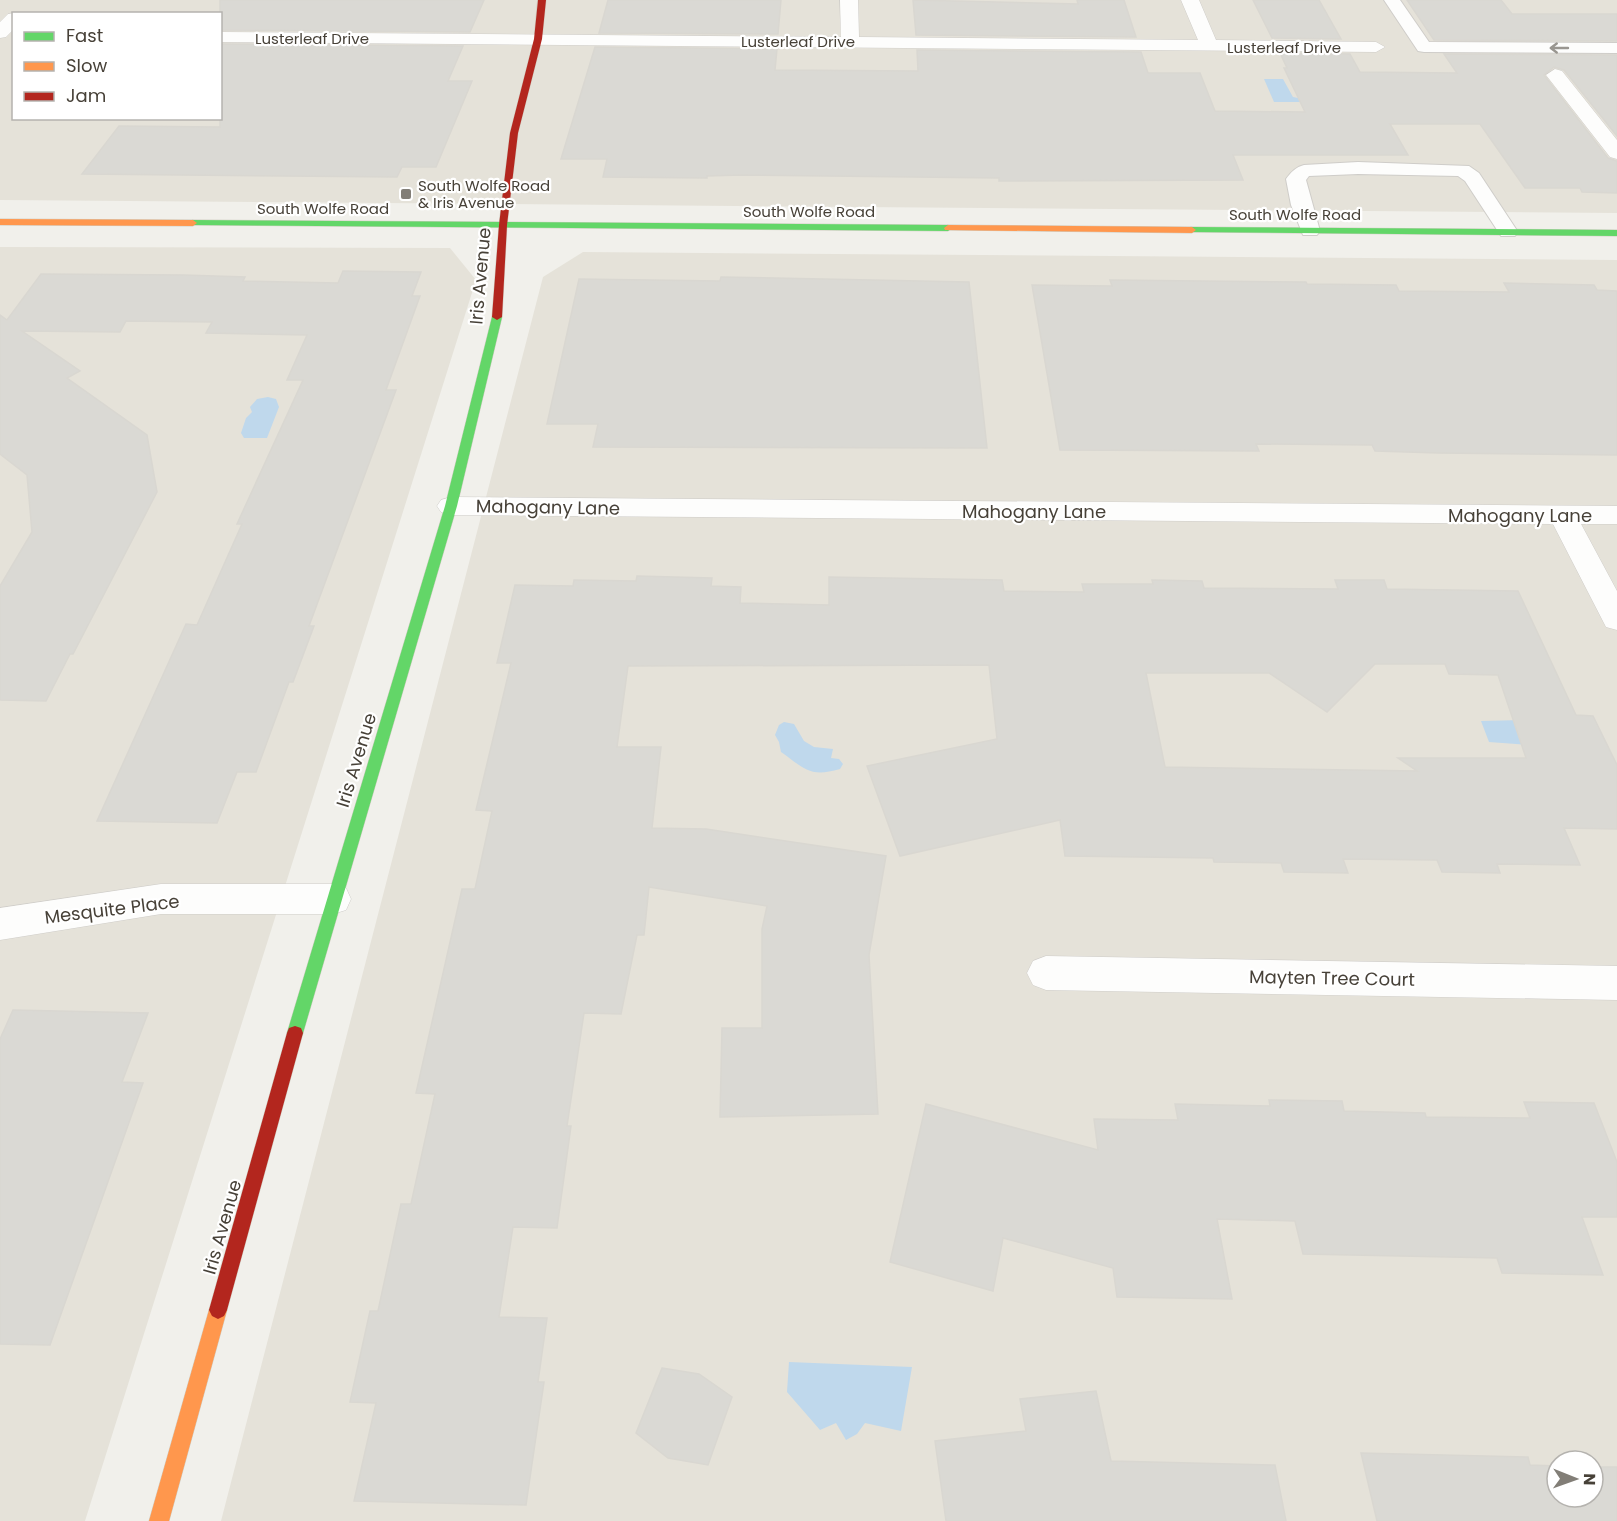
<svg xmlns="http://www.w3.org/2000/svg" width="1617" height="1521" font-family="Poppins,sans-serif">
<rect width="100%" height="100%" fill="#f1f0eb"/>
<path fill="#e5e2d9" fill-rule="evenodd" d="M0,0H1617V213L0,200ZM14,14H220V118H14Z
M0,247L450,248L476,280L85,1521H0Z
M583,252L1617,260V1521H221L543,277ZM1557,1461H1593V1497H1557Z"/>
<path fill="#bfd8ec" d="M1264,79H1283L1293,97L1298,98L1300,102H1274Z
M268,397L276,399L279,407L267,438H244L241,433L246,418L252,412L250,407L257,399Z
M1523,720L1573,748L1489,742L1481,721Z
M784,722L794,724L804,741L814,747L833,749L831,758L839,759L843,764L840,769C809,778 804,768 781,752L779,742L775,735L779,725Z
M789,1362L912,1367L901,1431L865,1423L857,1434L846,1440L836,1423L820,1430L787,1392Z"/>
<path fill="#dad9d4" stroke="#d9d7d1" stroke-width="1.5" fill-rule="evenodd" d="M220,0H484L470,32L220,30Z
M608,0H781L778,34L599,33Z
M913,0L1078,4L1077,0H1124L1136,37L916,35Z
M1253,0H1319L1341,39L1272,38Z
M1407,0H1501L1512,14H1617V41L1434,40Z
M220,44L463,46L448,81H472L436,167H402L397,177L82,174L119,126L220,127Z
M595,47L777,49L775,70L918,71L917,50L1141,52L1148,73H1200L1215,111L1305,112L1284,68H1287L1280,53L1350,54L1360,72L1457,73L1444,54L1617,55V136L1564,70L1554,67L1544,75L1608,158L1617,161V193L1582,192L1580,188H1525L1480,124H1390L1408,155H1233L1243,180L999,181V178L741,175L707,176V178L603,177L607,159H561Z
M343,271L421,272L412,296H420L386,390H396L309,626H314L293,682H289L256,772H237L217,823L97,821L186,624L197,625L242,524H237L303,380H287L307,335L206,333L212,322L126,321L120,332L22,331L80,371L67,378L147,435L157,492L73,654H70L46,701L0,700V586L32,532L27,475L0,454V315L7,320L41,274L184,275L245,277L243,281L338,283Z
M721,277L969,282L987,448L593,447L598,424H547L579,279L720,281Z
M1110,280L1306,282L1307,284L1396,285L1399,291L1509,292L1504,283L1594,285L1597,290L1617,291V455L1438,453L1375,451L1372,445L1256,444L1259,451L1060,450L1032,285L1112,286Z
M637,576L712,578L711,586L741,587L740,603L829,605V577L1002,580L1004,591L1084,592L1082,584H1153L1152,580L1202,581L1204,588L1338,589L1335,580H1384L1387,589L1518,591L1576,715L1593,716L1617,765V829L1564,828L1580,865L1497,864L1500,873L1442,872L1437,860L1343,859L1348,873L1284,872L1281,863L1214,862L1213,858L1065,856L1060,820L900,856L867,766L997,739L989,665L628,666L617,747H661L652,828L706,829L886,856L869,955L878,1114L720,1117L722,1028H762V929L767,906L649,887L644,935H637L621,1014L584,1013L567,1126H571L557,1228L513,1227L499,1317L547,1318L538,1382H544L526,1505L354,1501L376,1403L350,1402L370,1311H378L401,1204H411L435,1094L416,1093L462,889H475L492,811L476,810L511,663H497L515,585L573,586L574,580L636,581ZM1375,664H1445L1449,674L1498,675L1526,758H1398L1417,771L1165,767L1146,673H1269L1327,712Z
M13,1010L148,1013L122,1082L143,1083L50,1345L0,1344V1039Z
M1269,1100L1342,1101L1344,1111L1425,1113L1426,1117L1530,1118L1524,1102L1594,1103L1617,1162V1217H1582L1603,1275L1502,1273L1497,1258L1303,1254L1295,1221L1217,1219L1232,1299L1117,1297L1113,1268L1003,1238L993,1291L890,1262L926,1104L1098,1150L1094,1119L1178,1120L1175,1104L1270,1106Z
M662,1368L699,1374L732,1397L708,1465L668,1458L636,1433Z
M1096,1391L1111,1461L1275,1465L1286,1521H946L935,1441L1026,1431L1020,1399Z
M1361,1453L1528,1457L1530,1465L1557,1466V1497H1593V1467H1617V1521H1377Z"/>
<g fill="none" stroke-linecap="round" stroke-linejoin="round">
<defs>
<path id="lane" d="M1384,0H1400L1429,42L1617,43V53L1424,52L1418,51Z
M1358,162L1469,166L1479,173L1518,232L1515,236H1501L1465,181L1458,176L1358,174L1309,176L1306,180L1320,231L1317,235H1303L1291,205L1286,179C1291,172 1296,167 1304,165Z"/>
<path id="street" d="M840,0H858L859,37L1198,40L1181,0H1199L1216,40L1376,42L1385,47L1376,52L220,42V32L841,37Z
M14,13L17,14H14V29L6,37L0,38V22L8,14Z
M1555,69L1562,71L1617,140V159L1610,157L1546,75Z
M451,497L1617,506V524H1581L1617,591V630L1606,627L1553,524L451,515L441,512L437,506L441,500Z
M161,884H333L346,888L351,899L346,910L333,914H161L0,940V908Z
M1046,956L1617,966V1000L1046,990L1033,985L1027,973L1033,961Z"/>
<path id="fast" d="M193,220L948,225L952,228L948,231L190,225L189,223Z
M1192,227L1617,230V236L1189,232V228Z
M497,314L502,317L457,506L303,1033L301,1038L295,1040L289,1038L287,1033L445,506L492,317Z"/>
<path id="slow" d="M0,219L193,220L197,223L193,226L0,225Z
M948,225L1192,227L1196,230L1192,233L945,230L944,228Z
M218,1301L224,1304L227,1310L169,1521H149L209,1310L212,1304Z"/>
<path id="jam" d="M538,0H546L542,39L518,133L507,225L502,317L497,320L492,317L499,225L510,133L534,39Z
M295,1026L301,1028L303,1033L227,1310L224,1316L218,1319L212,1316L209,1310L287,1033L289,1028Z"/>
</defs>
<use href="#lane" stroke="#cfcdc9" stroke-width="2"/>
<use href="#street" stroke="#cfcdc9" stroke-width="1"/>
<use href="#fast" stroke="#d0cdc2" stroke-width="1"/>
<use href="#slow" stroke="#d0cdc2" stroke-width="1"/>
<use href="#jam" stroke="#d0cdc2" stroke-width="1"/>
<use href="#lane" fill="#fdfdfc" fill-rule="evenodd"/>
<use href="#street" fill="#fdfdfc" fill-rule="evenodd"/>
<use href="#fast" fill="#63d668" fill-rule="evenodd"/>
<use href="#slow" fill="#ff974d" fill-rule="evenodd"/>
<use href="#jam" fill="#b3261e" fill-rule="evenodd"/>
</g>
<defs><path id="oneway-shaft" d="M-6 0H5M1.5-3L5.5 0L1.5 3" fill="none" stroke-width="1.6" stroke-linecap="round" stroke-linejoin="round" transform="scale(1.5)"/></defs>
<use stroke="#999690" href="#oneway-shaft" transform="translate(1559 48) rotate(-180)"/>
<rect fill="#827e77" stroke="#fff" stroke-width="2" x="400" y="188" width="12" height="12" rx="3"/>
<g text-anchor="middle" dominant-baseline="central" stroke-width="4.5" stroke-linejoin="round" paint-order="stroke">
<g font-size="15" fill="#474138" stroke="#fff">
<text x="312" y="38">Lusterleaf Drive</text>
<text x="798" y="41">Lusterleaf Drive</text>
<text x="1284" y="47">Lusterleaf Drive</text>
<text x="323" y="208">South Wolfe Road</text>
<text x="809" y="211">South Wolfe Road</text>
<text x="1295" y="214">South Wolfe Road</text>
</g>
<g font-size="15" fill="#474138" stroke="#fff" text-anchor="start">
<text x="418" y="185">South Wolfe Road<tspan x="418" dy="17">&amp; Iris Avenue</tspan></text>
</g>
<g font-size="18" fill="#474138" stroke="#fff">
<text transform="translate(480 276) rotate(-85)">Iris Avenue</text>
<text transform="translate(548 507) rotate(1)">Mahogany Lane</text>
<text x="1034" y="511">Mahogany Lane</text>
<text x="1520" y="515">Mahogany Lane</text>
<text transform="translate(356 760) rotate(-73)">Iris Avenue</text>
<text transform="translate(112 909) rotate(-7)">Mesquite Place</text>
<text transform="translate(1332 978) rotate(1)">Mayten Tree Court</text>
<text transform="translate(222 1227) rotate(-74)">Iris Avenue</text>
</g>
</g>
<rect x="12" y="12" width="210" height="108" fill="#ffffff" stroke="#b5b3af" stroke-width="1.5"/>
<rect x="24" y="32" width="30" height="9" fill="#63d668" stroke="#b5b3af" stroke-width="1.5"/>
<text x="66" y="42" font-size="18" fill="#474138">Fast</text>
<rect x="24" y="62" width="30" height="9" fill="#ff974d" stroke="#b5b3af" stroke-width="1.5"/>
<text x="66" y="72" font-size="18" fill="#474138">Slow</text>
<rect x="24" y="92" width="30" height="9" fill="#b3261e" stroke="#b5b3af" stroke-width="1.5"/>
<text x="66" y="102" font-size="18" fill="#474138">Jam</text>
<g transform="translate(1575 1479) rotate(91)"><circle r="28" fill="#ffffff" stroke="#b5b3af" stroke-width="1.5"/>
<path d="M0-4.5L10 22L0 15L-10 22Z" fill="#827e77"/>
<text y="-9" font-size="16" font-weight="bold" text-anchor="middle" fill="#474138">N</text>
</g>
</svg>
